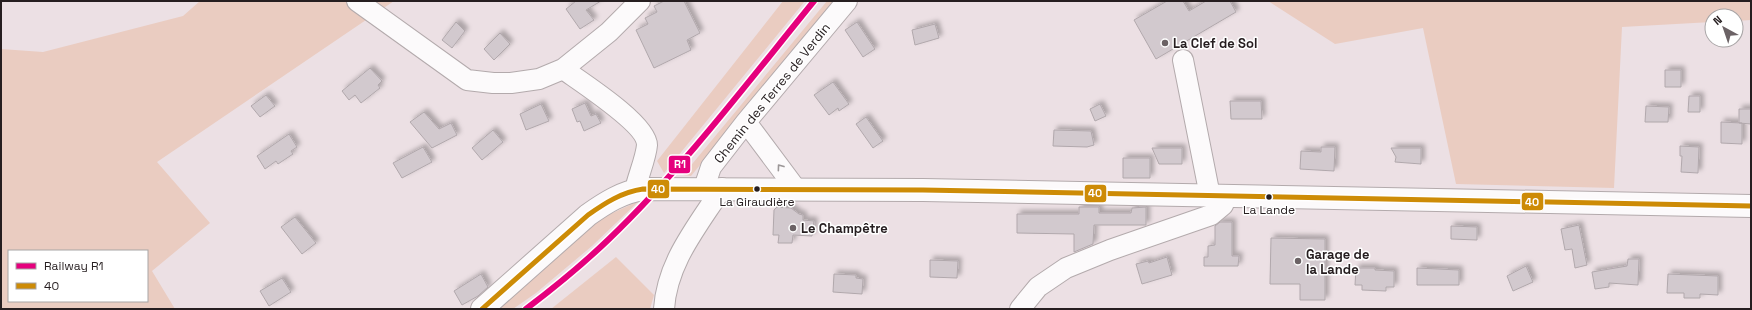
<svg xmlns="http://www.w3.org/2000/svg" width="1752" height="310" font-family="'Space Grotesk',sans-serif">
<defs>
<filter id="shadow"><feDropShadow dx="3.5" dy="-3.5" stdDeviation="2" flood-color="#0004"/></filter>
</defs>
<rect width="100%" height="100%" fill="#ece0e4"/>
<path fill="#eaccc1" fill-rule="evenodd" d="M200,1H394L157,162L210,223L152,271L175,309H1V49L43,52L183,16ZM9,251H147V301H9Z
M783,1H805L664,173L657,161Z
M827,1H835L691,176L683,175Z
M1268,1H1751V20L1736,21V16H1712V22L1622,27L1614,188L1456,184L1423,28L1335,44Z
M639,201L592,246L536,293L513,309H497L523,287L582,233L606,216Z
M616,257L654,295L650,309H551Z"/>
<path fill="#d2c9ce" stroke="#b1a8ac" filter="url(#shadow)" d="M576,1H601L586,10L594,20L580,29L566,9Z
M664,1H684L700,33L687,40L691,50L654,68L636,30L648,24L645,18L657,12L654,6Z
M1167,1H1183L1189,11L1206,1H1230L1236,12L1156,59L1134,20Z
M456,22L465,31L452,48L442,40Z
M857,22L875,49L863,57L845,30Z
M935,24L939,38L915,45L912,30Z
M500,33L510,44L494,60L484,49Z
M370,68L382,81L378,85L380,88L361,103L355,95L349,100L342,91Z
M1665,70H1681V87H1665Z
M833,82L849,104L839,111L838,108L829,115L814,95Z
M266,95L275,106L260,117L251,106Z
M1689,96H1700V112H1688Z
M1230,101H1261L1262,119H1231Z
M585,103L591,116L596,114L601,123L584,131L580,121L577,122L572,109Z
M541,104L549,121L526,130L520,114Z
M1100,104L1106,116L1095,121L1090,109Z
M1646,106L1669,107L1668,122H1645Z
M1739,109H1751V124L1739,123Z
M424,112L439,129L451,123L457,135L432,148L410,122Z
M866,117L883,141L873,148L856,124Z
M1721,122L1742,123V144L1721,143Z
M493,130L503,142L482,160L472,148Z
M1054,130L1091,131L1094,145L1087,147L1053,146Z
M289,134L297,147L291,151L293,154L278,164L276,161L265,169L257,156Z
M1680,146L1699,147L1698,173L1681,172L1682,156H1680Z
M423,147L432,162L402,178L393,163Z
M1321,147H1335L1334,171L1300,169L1301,151L1321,152Z
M1152,148H1182V164H1159Z
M1391,148H1421V164L1395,162L1396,157Z
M1123,158H1150V178H1123Z
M777,207L791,208L799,214L803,215V220L814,221L812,236L793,235L792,243H778L779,235H773L774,210Z
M1079,207H1099V213H1131L1132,208L1146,207V225H1094L1093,244L1074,252V234L1017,233V214H1079Z
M295,217L316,243L302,254L281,227Z
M1220,222H1232V256H1239L1238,266H1204V257H1208V246L1215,245V226Z
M1579,225L1587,265L1575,268L1572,249L1565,250L1561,229Z
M1451,226L1477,227V240L1451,239Z
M1271,238L1325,239V300H1300V284H1270Z
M1167,257L1172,275L1142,284L1136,264L1148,261L1149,263Z
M1628,259H1639L1638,285L1609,283V287L1595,289L1592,272L1627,266Z
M930,260L958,261L957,278L930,277Z
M1526,266L1533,282L1513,291L1507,276Z
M1356,268H1375V270L1394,271V287H1386V291L1362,290V285H1355Z
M1417,268L1459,270V285H1417Z
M481,274L488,287L478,296L462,305L454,291Z
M834,274L856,275V278L863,279L862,294L833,292Z
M1668,274L1718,276V295L1700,294V298H1684V293H1667Z
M282,278L291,292L269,306L260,291Z"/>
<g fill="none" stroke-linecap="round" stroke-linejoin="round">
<defs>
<path id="minor" d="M357,1L467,80L493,83H511L539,79L563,69C581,82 647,124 647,145C646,158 638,176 635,190
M1183,60L1210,196
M563,69L609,32L640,1
M746,122L796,189
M704,188L711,167L746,122L847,1
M664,309C667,262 697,227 722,188
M1020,309L1038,287L1066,268L1110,250L1211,215L1223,205L1227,196"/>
<path id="major" d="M482,309L588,215C605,203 622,192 643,189L923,190L1751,206"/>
</defs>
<use href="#minor" stroke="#b3aaac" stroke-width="22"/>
<use href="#major" stroke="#b3aaac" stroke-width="24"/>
<use href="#minor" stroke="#fcfafb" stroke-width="20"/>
<use href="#major" stroke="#fcfafb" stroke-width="22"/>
<defs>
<path id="bus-1" d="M482,309L588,215C605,203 622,192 643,189L923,190L1751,206"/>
</defs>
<use href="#bus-1" stroke="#fff" stroke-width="8"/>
<use href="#bus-1" stroke="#cd8b06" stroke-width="5"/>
<defs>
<path id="rail-1" d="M526,309C555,287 582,265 608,240C684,167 748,82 814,1"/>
</defs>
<use href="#rail-1" stroke="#fff" stroke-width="9"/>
<use href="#rail-1" stroke="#e5007d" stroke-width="6"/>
</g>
<defs><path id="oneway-chevron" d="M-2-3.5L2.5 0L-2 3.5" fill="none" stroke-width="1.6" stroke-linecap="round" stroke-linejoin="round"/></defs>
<use stroke="#9c9798" href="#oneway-chevron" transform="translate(780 167) rotate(-126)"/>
<g fill="#6b6265" stroke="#fff" stroke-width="1.5">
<circle cx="1165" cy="43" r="4"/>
<circle cx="793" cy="228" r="4"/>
<circle cx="1298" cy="261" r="4"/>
</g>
<g fill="#261e20" stroke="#fff" stroke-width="1.5">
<circle cx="757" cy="189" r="3.5"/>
<circle cx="1269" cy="197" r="3.5"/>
</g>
<g text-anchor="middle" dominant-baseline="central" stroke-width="3" stroke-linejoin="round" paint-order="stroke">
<g font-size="12" fill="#261e20" stroke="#fff">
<text x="757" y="202">La Giraudière</text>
<text x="1269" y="210">La Lande</text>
</g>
<g font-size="13" font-weight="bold" fill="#261e20" stroke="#fff" text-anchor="start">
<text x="1173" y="43">La Clef de Sol</text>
<text x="801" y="228">Le Champêtre</text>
<text x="1306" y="254">Garage de<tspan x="1306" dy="15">la Lande</tspan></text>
</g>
<g font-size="13" fill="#261e20" stroke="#fff">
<text transform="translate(772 93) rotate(-51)">Chemin des Terres de Verdin</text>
</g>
</g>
<g stroke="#fff" stroke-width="1.5">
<rect x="668" y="155" width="23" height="19" rx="4" fill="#e5007d"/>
<rect x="647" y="179" width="23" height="20" rx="4" fill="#cd8b06"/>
<rect x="1084" y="184" width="23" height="19" rx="4" fill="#cd8b06"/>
<rect x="1521" y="192" width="23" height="19" rx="4" fill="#cd8b06"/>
</g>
<g font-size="11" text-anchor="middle" font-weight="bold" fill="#fff">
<text x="680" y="168">R1</text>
<text x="658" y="193">40</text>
<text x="1095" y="197">40</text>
<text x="1532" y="206">40</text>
</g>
<rect width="1752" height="310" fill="none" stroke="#261e20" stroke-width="4"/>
<rect x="8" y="250" width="140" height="52" fill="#ffffff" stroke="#a8a5a6"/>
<rect x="16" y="263" width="20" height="6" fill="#e5007d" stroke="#a8a5a6"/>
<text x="44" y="270" font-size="12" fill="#261e20">Railway R1</text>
<rect x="16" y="283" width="20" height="6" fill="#cd8b06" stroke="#a8a5a6"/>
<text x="44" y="290" font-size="12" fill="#261e20">40</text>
<g transform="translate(1724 28) rotate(320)"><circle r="19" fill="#ffffff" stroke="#a8a5a6"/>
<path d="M0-3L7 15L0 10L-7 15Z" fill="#6b6265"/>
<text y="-6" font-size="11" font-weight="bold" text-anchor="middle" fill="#261e20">N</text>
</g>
</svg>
